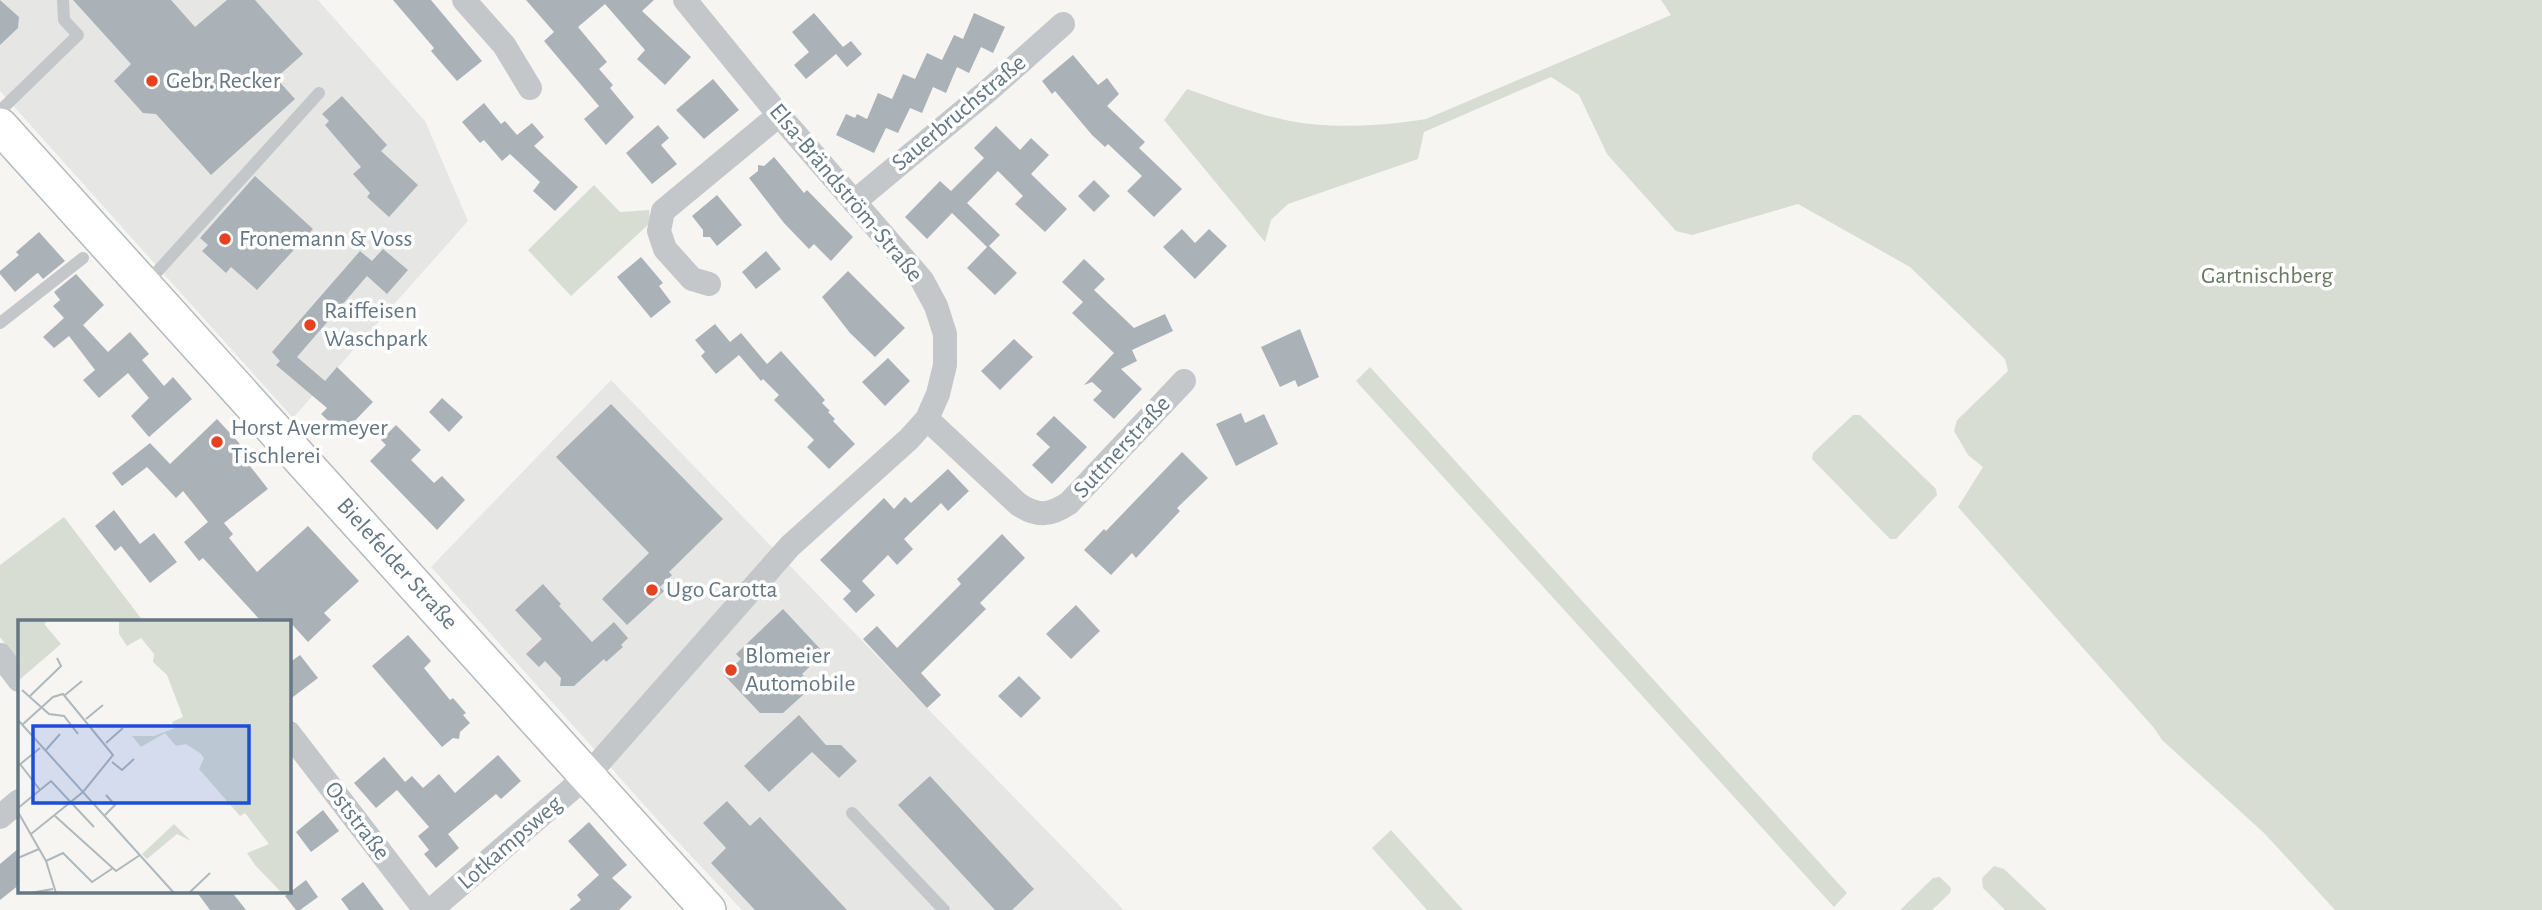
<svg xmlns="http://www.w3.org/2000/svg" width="2542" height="910" font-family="'Alegreya Sans',sans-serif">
<rect width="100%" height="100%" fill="#f6f5f2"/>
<path fill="#e6e7e5" d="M0,0H318L425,121L468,221L293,418L0,91Z
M611,380L927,708L1124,910H742L663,826L431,567Z"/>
<path fill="#d7ddd3" d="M1661,0H2542V910H2335L2264,833L2162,740L2154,728L1958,507L1983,467L1968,455L1954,431L1957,420L2008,371L2005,359L1910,267L1798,204L1692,235L1676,231L1607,154L1579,95L1551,77L1424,132L1418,159L1288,204L1271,220L1265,242L1164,120L1187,89C1221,101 1255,114 1290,121C1334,129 1382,126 1426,119L1671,15Z
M594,185L620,212L649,210L650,223L571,296L528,250Z
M1370,367L1847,893L1834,907L1356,381Z
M1853,415H1860L1936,489L1937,495L1896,539H1890L1812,459L1813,453Z
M64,517L143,621H19V663L0,637V565Z
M1391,830L1463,910H1427L1372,848Z
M1994,866L2004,869L2047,910H2005L1983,888L1982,878Z
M1940,877L1951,888L1950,893L1932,910H1900L1933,878Z"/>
<path fill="#aab2b7" d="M0,0L19,17L18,28L0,45Z
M73,0H171L195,27L227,0H255L303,54L276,78L295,99L211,175L156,114L143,113L114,81L131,64Z
M393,0H431L482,61L457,81L431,51L434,48Z
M526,0H654L642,11L691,57L665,85L637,59L645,50L605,4L578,27L607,62L599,69L613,85L610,88L634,117L606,145L584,119L599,106L544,41L554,32Z
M814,13L843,47L851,41L862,54L847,67L836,54L806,79L794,65L809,52L792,32Z
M974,13L1005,27L993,53L981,47L969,73L957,67L946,93L933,87L922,113L910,108L898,133L886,128L874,153L836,135L846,114L855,118L857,114L867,119L878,93L892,99L903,74L915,79L927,53L942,60L954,35L963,39Z
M1073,55L1098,85L1107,78L1119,94L1107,106L1145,142L1139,148L1182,189L1154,217L1127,191L1142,176L1108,144L1105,147L1092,135L1055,91L1052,94L1042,81Z
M713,79L739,110L704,139L676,110Z
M342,96L387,145L381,151L418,185L389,217L367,197L370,193L353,174L361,167L325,125L329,121L322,114Z
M484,103L501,124L505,121L517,135L532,123L544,137L534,146L578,187L555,211L533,191L540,182L510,154L502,161L484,140L480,143L462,122Z
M658,125L669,138L661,145L677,164L652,184L626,153Z
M996,126L1020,150L1031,138L1049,155L1031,174L1067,209L1045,232L1015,204L1023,196L998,171L967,203L1000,235L989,246L1017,273L995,295L967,268L987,247L952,213L927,239L905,217L940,181L951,191L984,158L974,148Z
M774,157L804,193L807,190L853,237L831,261L814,244L809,249L784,223L749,178L758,171V165L764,166Z
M255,176L313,229L257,290L231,267L226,273L202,251L208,245L200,238Z
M1094,180L1110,196L1094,212L1078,196Z
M717,195L742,225L717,246L710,237H703V230L692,216Z
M1182,229L1195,243L1209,229L1227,246L1195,279L1163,247Z
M39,232L65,261L43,279L38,273L36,274L15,292L0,274V271L19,255L16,252Z
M383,249L408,270L387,294L367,276L297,357L325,381L337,367L373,402L342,434L321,414L327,408L276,365L280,361L272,352L360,251L372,261Z
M766,251L781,269L756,289L742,272Z
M641,257L663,283L659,286L671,302L651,318L617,277Z
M1084,259L1105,279L1094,290L1134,328L1165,314L1173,331L1132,350L1137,361L1121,369L1142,389L1114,419L1093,400L1102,391L1092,382L1084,385L1114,353L1072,313L1083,302L1062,282Z
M848,271L905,328L875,357L850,333L822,297Z
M76,274L104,305L83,325L108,352L130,332L149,354L142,360L164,386L173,377L192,399L149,437L131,416L149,398L128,373L99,398L83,380L95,370L69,336L54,348L43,337L64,318L53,306L60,300L54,292Z
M715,324L730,342L741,333L767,364L781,351L825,400L822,403L830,411L828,412L835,419L833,421L855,444L829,469L807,447L814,440L774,400L779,395L763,379L761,381L739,355L716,374L701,356L705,352L695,340Z
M1300,329L1319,377L1298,387L1295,380L1280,387L1261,347Z
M1014,339L1033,357L1000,390L981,371Z
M888,358L910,381L885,406L862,382Z
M442,398L463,417L449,432L429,412Z
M611,404L723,519L669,572L672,575L660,587L664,591L627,625L602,599L649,553L556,457Z
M1241,413L1245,423L1264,414L1278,444L1236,466L1216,424Z
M1054,416L1087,447L1052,484L1032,465L1050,447L1036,434Z
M217,419L240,444L236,448L268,489L224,523L233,534L229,538L257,572L308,526L359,581L324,613L331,620L308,642L289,621H261L203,558L199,561L184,542L208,522L183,491L176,498L147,467L122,486L112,473L150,443L170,464Z
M396,425L421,450L411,460L434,483L442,476L465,500L437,530L370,461L386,445L381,440Z
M1182,452L1208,478L1177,508L1180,511L1136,558L1132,553L1111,575L1084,550L1104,529L1106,531Z
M948,469L969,491L948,511L941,503L904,539L913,549L897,565L888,555L858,585L862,581L875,595L856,613L843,599L851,591L820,560L884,498L894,509L905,497L911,503Z
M114,510L140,544L154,533L177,562L150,583L121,546L115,551L95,526Z
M1002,534L1025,558L980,603L986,609L921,673L941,695L927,708L863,639L877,626L897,648L961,584L957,579Z
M543,584L561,604L559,606L592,642L614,622L628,638L621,645L623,647L606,662L604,659L574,686H560L561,678L545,661L539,667L526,654L542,639L515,610Z
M1076,605L1100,631L1071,659L1046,634Z
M783,609L824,653L802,674L813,686L783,713H760L724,675L741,659L736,654Z
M408,635L431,661L424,668L450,700L453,698L466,713L463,715L470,723L460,732L459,739L453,738L442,747L372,666Z
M300,655L318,678L289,700V663Z
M1019,676L1041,698L1021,718L998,696Z
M799,715L826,745H841L857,761L839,778L812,752L769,792L744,766Z
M498,755L521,781L501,799L496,794L448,834L459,848L436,868L424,854L429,850L418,836L429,827L397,790L376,808L354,783L384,757L405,782L412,776L423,788L439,774L455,793Z
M930,776L1034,889L1012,910H995L898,805Z
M727,801L750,826L760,817L847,910H755L711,863L726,848L703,823Z
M323,810L339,831L311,852L296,832Z
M589,822L627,865L612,878L632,897L619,910H569L581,900L577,895L599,875L568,841Z
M19,848V885L0,900V864Z
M306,880L318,897L300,910H296L285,896Z
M363,882L384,910H349L341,899Z
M196,891H231L246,910H210Z"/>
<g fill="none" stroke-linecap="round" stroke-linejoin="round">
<defs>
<path id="secondary" d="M0,126L708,910"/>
</defs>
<use href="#secondary" stroke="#b3b9bd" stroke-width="38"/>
<path stroke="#c3c7ca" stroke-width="12" d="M0,111L78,35L64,20L63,0
M146,284L319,93
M0,323L83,258
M852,813L944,910"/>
<path stroke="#c3c7ca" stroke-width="24" d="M464,0L504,45L530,88
M854,202L990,89L1063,24
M709,284L692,279L665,249L659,231L663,211L779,115
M927,419L1018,504C1037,517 1050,516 1069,503L1184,381
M0,655L19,680
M289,733L425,910
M0,817L19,801
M431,910L588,775L790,546L909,439L927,419L938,394L945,365V334L936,306L922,280L779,115L685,0"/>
<use href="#secondary" stroke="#fff" stroke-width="35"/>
</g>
<g fill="#e64222" stroke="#fff" stroke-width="2.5">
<circle cx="152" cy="81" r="7"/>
<circle cx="225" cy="239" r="7"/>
<circle cx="310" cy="325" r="7"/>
<circle cx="217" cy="442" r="7"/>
<circle cx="652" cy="590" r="7"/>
<circle cx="731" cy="670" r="7"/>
</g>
<g text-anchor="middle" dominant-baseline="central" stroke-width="7" stroke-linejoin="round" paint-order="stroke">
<g font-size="24" fill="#647783" stroke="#fff" text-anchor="start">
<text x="166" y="81">Gebr. Recker</text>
<text x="239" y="239">Fronemann &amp; Voss</text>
<text x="324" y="311">Raiffeisen<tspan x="324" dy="28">Waschpark</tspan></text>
<text x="231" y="428">Horst Avermeyer<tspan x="231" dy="28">Tischlerei</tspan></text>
<text x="666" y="590">Ugo Carotta</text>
<text x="745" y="656">Blomeier<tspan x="745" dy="28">Automobile</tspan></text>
</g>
<g font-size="24" fill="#647783" stroke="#fff">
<text transform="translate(959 113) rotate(-40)">Sauerbruchstraße</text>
<text transform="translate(846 193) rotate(50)">Elsa-Brändström-Straße</text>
<text transform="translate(1122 447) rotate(-47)">Suttnerstraße</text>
<text transform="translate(397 564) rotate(48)">Bielefelder Straße</text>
<text transform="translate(357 821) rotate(53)">Oststraße</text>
<text transform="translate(510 843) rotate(-41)">Lotkampsweg</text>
</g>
<g font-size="24" fill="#697a63" stroke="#fff">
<text x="2267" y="276">Gartnischberg</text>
</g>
</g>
<g transform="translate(18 620)">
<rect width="273" height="273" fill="#f6f5f2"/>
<path d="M0,0H28L27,5L43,24L0,61ZM101,0H273V273H264L237,245L229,233L251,224L227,193L222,196L181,149L186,138L182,133L168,124L158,126L147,113L123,127L114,116H136L157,108L154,102L165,97L149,55L135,42L136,34L123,18L109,26L101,14ZM156,204L173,221L159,214L129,239L124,234Z" fill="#d7ddd3"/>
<path fill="none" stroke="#afb8bc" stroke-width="2" d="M4,70L31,94L46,96L60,114M47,75L64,61M12,76L43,46L39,38M68,99L85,85M0,100L156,273M4,105L35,77L45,74L95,135L65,172L13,214M88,123L105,108M27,131L42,114M94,142L104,150L116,139M2,144L22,170M0,146L22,128M0,188L33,161L76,207M0,192L28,241L38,273M37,196L98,251L122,235M86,196L97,185L88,175M0,238L21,229M28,241L45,233L74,262L95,248M12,273L35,269M171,273L192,253"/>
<path fill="#1d4ed8" fill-opacity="0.15" stroke="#1d4ed8" stroke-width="3.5" d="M15,106H231V183H15Z"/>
<rect width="273" height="273" fill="none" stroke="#647783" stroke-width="3.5"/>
</g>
</svg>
